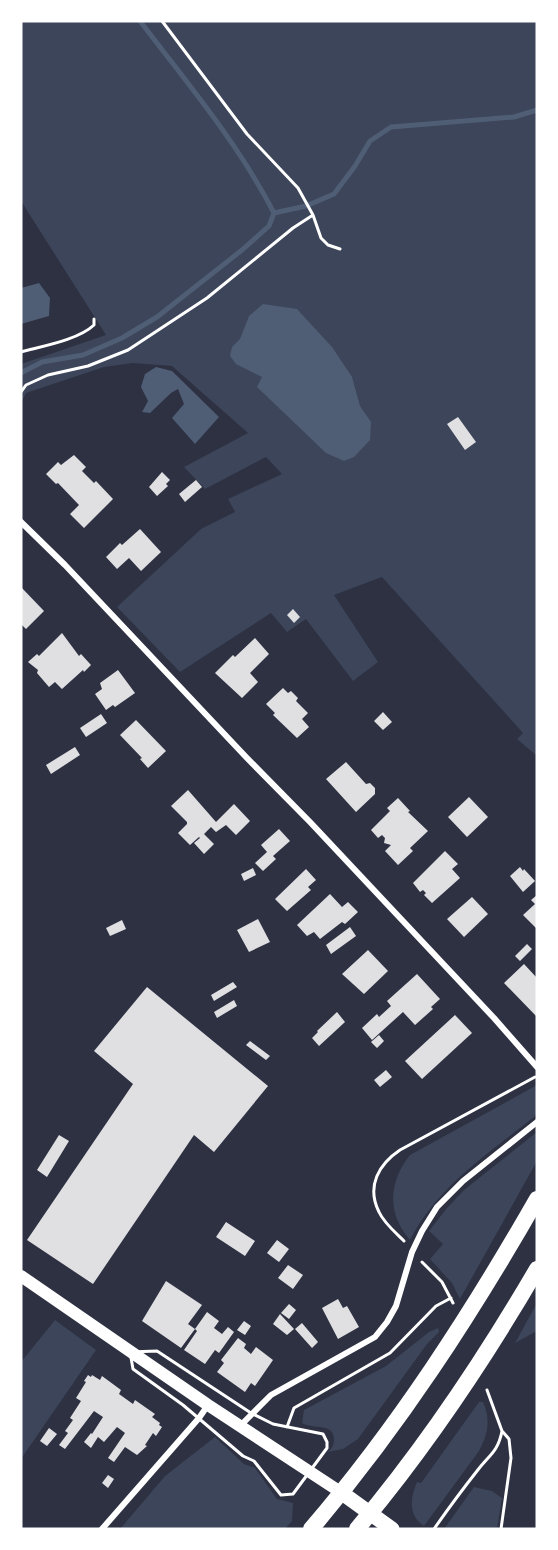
<svg xmlns="http://www.w3.org/2000/svg" width="558" height="1550" font-family="Helvetica,sans-serif">
<rect width="100%" height="100%" fill="#2d3142"/>
<path fill="#3c4559" d="M21,21H537V756L517,739L523,733L382,577L334,595L378,662L353,681L306,619L287,632L271,613L180,672L117,607L201,529L235,512L228,499L282,474L266,457L205,489L184,467L248,433L172,366L133,363L104,367L26,393L21,403V364L106,335L21,201Z
M537,1085V1113L534,1117C488,1154 438,1186 410,1240C386,1213 389,1181 410,1155Z
M537,1132V1161L460,1299L452,1283L430,1259L443,1244L429,1231L447,1208L464,1190Z
M537,1303V1331L515,1343Z
M55,1320L96,1350L21,1459V1362Z
M438,1328L439,1332L427,1344L358,1439L343,1449L328,1452C332,1448 334,1445 334,1439C333,1422 313,1430 302,1423L304,1410L386,1366L429,1332Z
M479,1402H483C491,1420 488,1434 479,1451L424,1526C408,1516 410,1498 417,1482L421,1483Z
M215,1437L244,1464L255,1468L277,1499L293,1503L292,1521L285,1529H120L165,1476Z
M474,1487L492,1491L502,1498L497,1529H444Z"/>
<path fill="#4f5d75" d="M39,283L50,298L49,316L21,324V288Z
M263,304L297,309L332,347L352,377L360,406L371,422L370,440L354,457L344,461L326,453L257,387L262,377L236,364L230,356L232,347L240,339L249,316Z
M156,367L172,371L219,417L195,444L172,418L184,404L178,389L171,393L150,413L142,412L148,401L141,387L145,374Z"/>
<g fill="none" stroke-linecap="round" stroke-linejoin="round">
<path stroke="#4f5d75" stroke-width="5" d="M140,21C187,83 238,143 274,213
M274,213L306,206L334,194L355,166L370,141L391,127L514,117L537,110
M21,373L42,362L83,355L122,338L157,317L242,250L269,226L274,213"/>
</g>
<path fill="#e0e0e3" d="M458,417L476,442L465,450L447,424Z
M74,455L86,467L82,471L94,483L96,481L113,499L84,528L70,514L79,505L58,483L56,484L46,474L58,462L61,465Z
M162,472L170,480L166,484L168,486L157,496L149,487Z
M196,480L202,487L185,502L179,494Z
M140,529L161,552L141,571L129,558L117,569L106,557L120,543L122,545Z
M21,587L44,611L26,629L21,624Z
M293,609L300,617L294,623L287,615Z
M62,633L79,656L81,654L91,665L84,672L83,670L62,689L55,682L49,687L37,673L38,670L28,662L37,654L39,656Z
M255,638L269,654L250,673L258,682L242,698L215,673L233,655L235,657Z
M118,670L135,693L115,707L113,705L106,710L95,694L102,689L100,683Z
M283,688L288,693L291,691L298,698L296,701L308,713L302,719L309,727L297,738L273,715L275,713L266,704Z
M383,712L392,722L383,730L374,721Z
M101,714L107,723L86,737L80,728Z
M136,720L166,751L148,768L140,759L142,758L120,735Z
M75,747L80,755L51,774L46,765Z
M346,762L366,784L370,783L375,788V794L356,812L326,779Z
M188,790L216,822L234,804L250,821L236,835L226,825L216,832L211,827L204,834L214,844L204,854L194,843L200,838L199,837L190,845L178,833L187,824V822L171,806Z
M469,797L488,817L467,837L448,817Z
M398,798L410,811L408,812L428,831L410,848L413,851L398,865L385,851L391,845L384,843L385,838L382,835L378,838L371,830L390,811L387,808Z
M279,829L290,841L273,856L276,859L263,871L255,863L267,852L261,845Z
M445,851L458,864L452,869L460,878L432,903L424,895L426,893L423,890L420,892L413,883Z
M520,867L523,871L524,869L535,881L523,892L510,876Z
M253,868L256,875L244,881L241,874Z
M306,869L316,880L308,887L311,890L287,911L275,899Z
M330,894L342,907L348,902L358,912L345,924L342,922L320,939L314,932L307,936L297,925Z
M537,895V929L523,915L535,904L531,900Z
M472,897L488,914L464,937L447,919Z
M258,919L270,942L249,952L237,930Z
M122,920L126,929L110,936L106,928Z
M350,927L356,936L331,954L326,945Z
M527,944L532,949L520,961L515,956Z
M368,950L388,971L364,994L342,974Z
M524,964L537,978V1017L504,983Z
M417,974L440,999L431,1007L433,1009L415,1025L403,1012L372,1040L362,1028L377,1014L379,1017L391,1006L387,1001Z
M233,982L237,987L214,1001L211,995Z
M147,987L268,1086L214,1152L194,1135L93,1284L27,1240L133,1084L94,1051Z
M234,1000L237,1006L217,1018L214,1012Z
M337,1012L345,1022L319,1046L312,1038L318,1032L317,1031Z
M455,1015L472,1033L422,1079L405,1061Z
M379,1035L384,1041L377,1048L371,1042Z
M250,1041L270,1056L266,1060L246,1045Z
M386,1070L392,1077L380,1087L374,1080Z
M59,1135L69,1141L47,1177L37,1170Z
M226,1222L255,1241L245,1256L216,1237Z
M277,1240L289,1249L279,1262L267,1253Z
M288,1265L303,1275L293,1289L278,1278Z
M166,1281L202,1305L188,1324L195,1329L207,1312L219,1321L214,1328L222,1334L228,1327L234,1332L219,1353L215,1350L205,1364L184,1350L197,1331L195,1329L181,1348L142,1321Z
M338,1299L343,1308L347,1306L359,1327L338,1339L322,1308Z
M289,1304L296,1310L289,1319L281,1313Z
M280,1314L294,1329L287,1335L273,1324Z
M244,1321L251,1326L245,1335L237,1330Z
M302,1323L318,1342L312,1348L295,1329Z
M238,1338L246,1344L244,1348L251,1354L256,1347L273,1360L255,1386L251,1383L245,1392L217,1372L224,1363L221,1360Z
M88,1375L91,1377L92,1375L100,1380L102,1376L121,1390L119,1394L133,1404L135,1400L155,1414L152,1417L160,1423L159,1425L162,1427L156,1436L153,1433L145,1445L147,1446L137,1455L125,1447L114,1462L108,1458L125,1433L117,1427L104,1442L98,1437L91,1448L84,1442L91,1433L92,1434L103,1417L94,1411L65,1449L59,1445L68,1433L65,1431L73,1420L70,1418L81,1401L76,1398L86,1382L84,1381Z
M49,1428L57,1434L47,1446L40,1441Z
M108,1475L114,1479L108,1488L102,1483Z"/>
<g fill="none" stroke-linecap="round" stroke-linejoin="round">
<path stroke="#fff" stroke-width="3" d="M162,21L247,134L298,188L313,215L321,238L328,245L340,249
M21,352C43,346 78,340 94,325V319
M21,392L26,385L48,375L88,366L128,350L207,298L293,228L313,215
M404,1241C395,1232 384,1223 379,1212C366,1186 379,1164 400,1150L535,1077
M422,1262L442,1282L453,1303
M157,1351L251,1413L273,1424L323,1434L327,1442V1448L293,1494L281,1495L254,1461L243,1456L183,1405L133,1369L130,1352Z
M487,1390L502,1431L509,1439L511,1458L501,1529
M287,1427L294,1408L390,1353L436,1306L451,1298
M434,1529C448,1509 462,1490 477,1471C489,1455 498,1452 502,1431"/>
<path stroke="#fff" stroke-width="6" d="M21,522L65,565L246,757L310,822L494,1018L537,1067
M240,1426L271,1395L375,1337L387,1322L396,1306L412,1252L422,1231L437,1207L463,1181L537,1122
M102,1529L199,1418L208,1405"/>
<path stroke="#fff" stroke-width="12" d="M21,1276L208,1405L342,1493"/>
<path stroke="#fff" stroke-width="15" d="M342,1493L392,1529"/>
<path stroke="#fff" stroke-width="16" d="M311,1529C398,1427 470,1316 537,1199
M357,1529C425,1448 484,1360 537,1269"/>
</g>
<rect width="558" height="1550" fill="none" stroke="#ffffff" stroke-width="45"/>
</svg>
